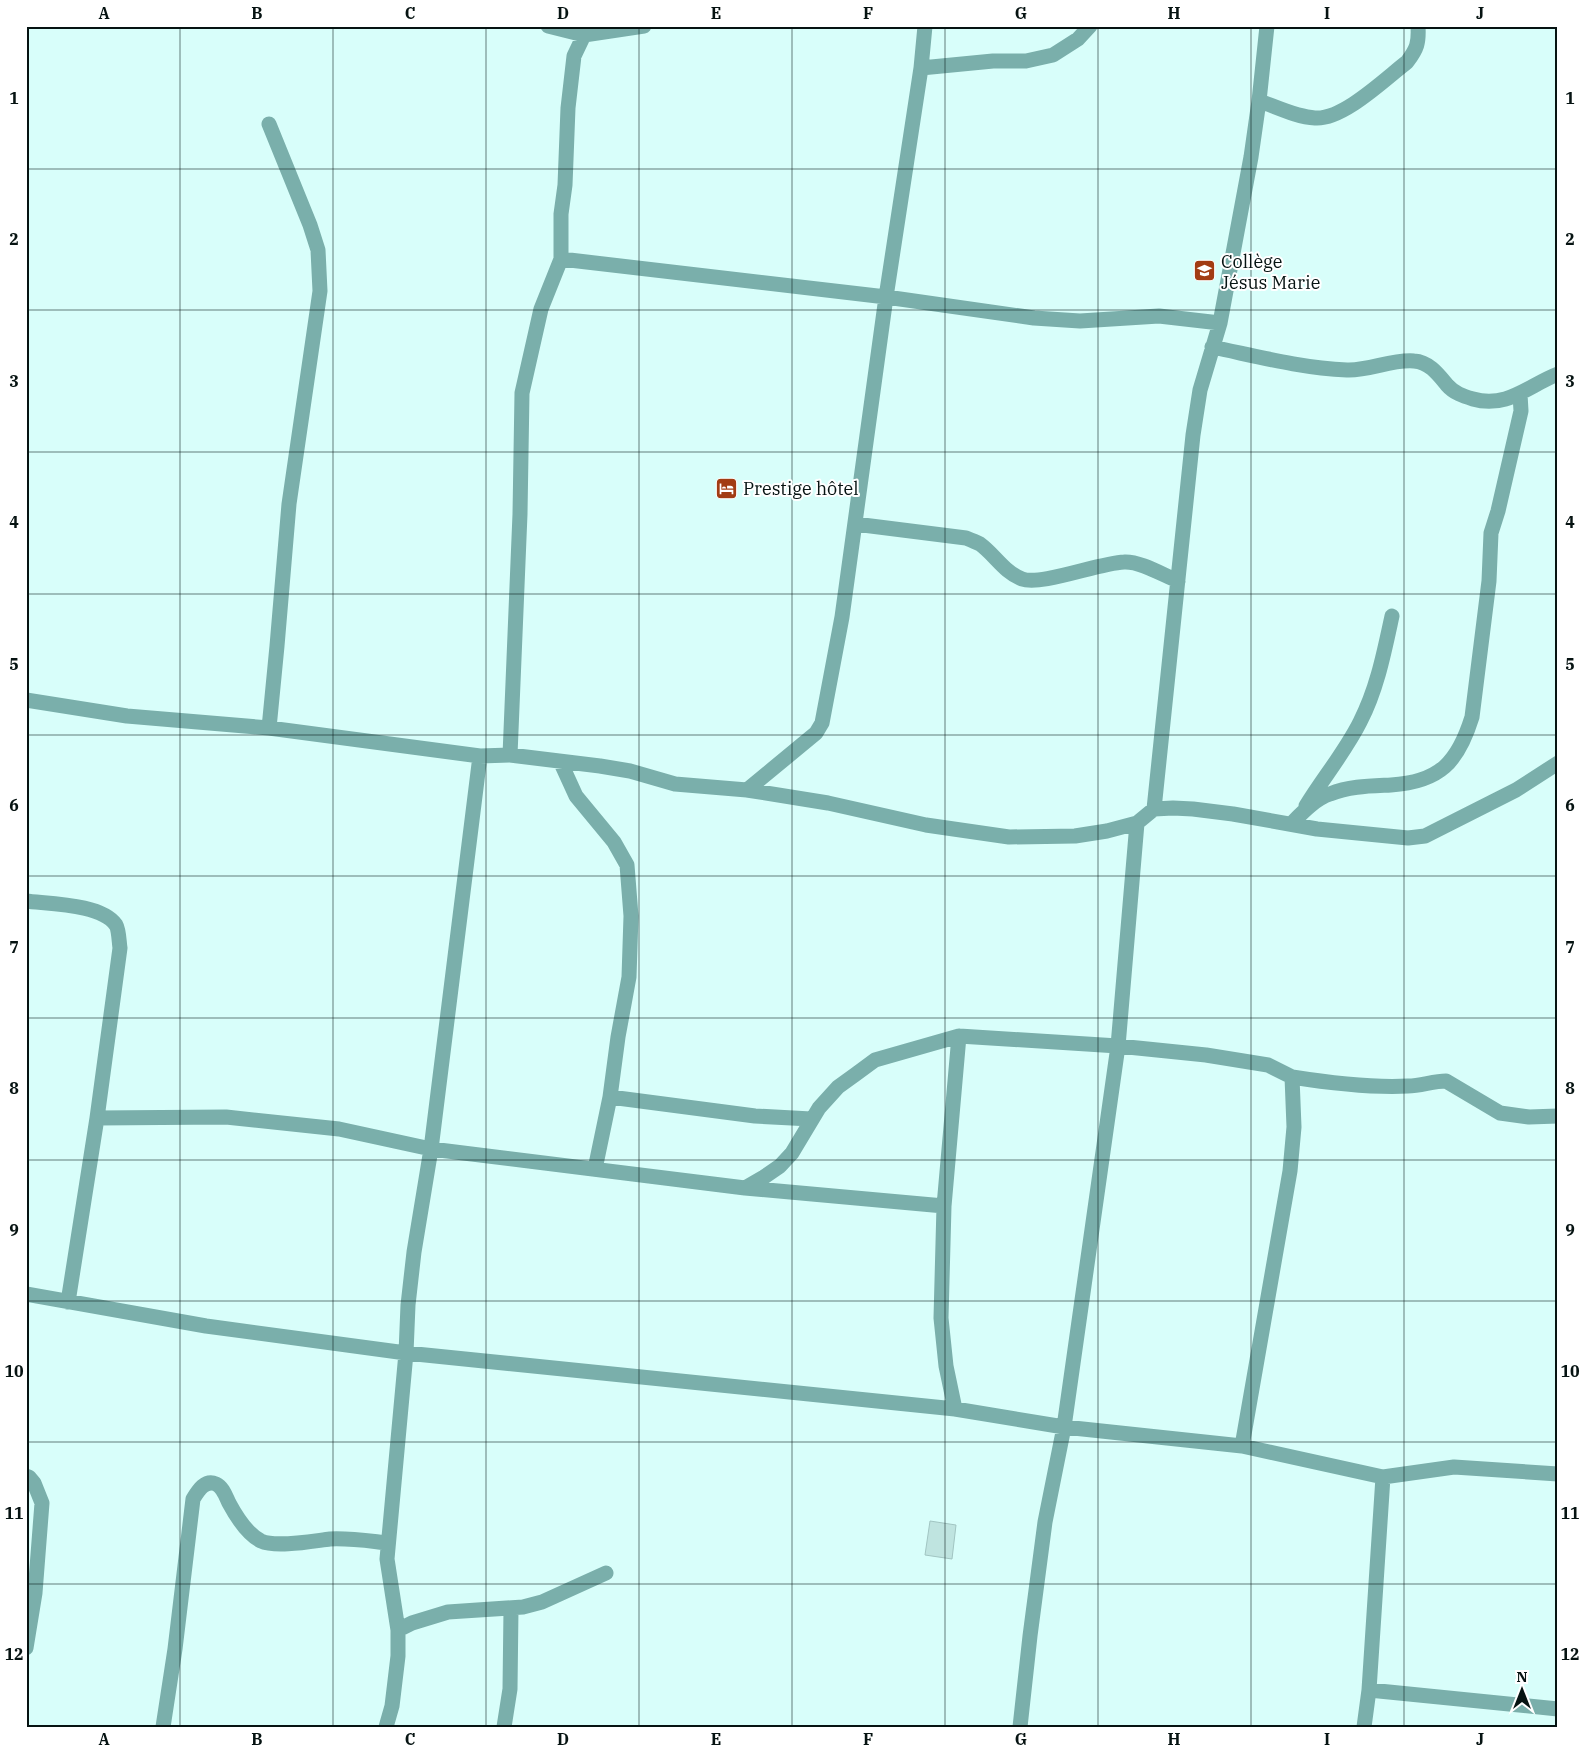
<svg xmlns="http://www.w3.org/2000/svg" width="1584" height="1753" font-family="'IBM Plex Serif',serif">
<rect width="100%" height="100%" fill="#d8fefa"/>
<path fill="#bfe4e0" stroke="#a1c5c2" d="M930,1521L956,1525L952,1559L925,1555Z"/>
<g fill="none" stroke-linecap="round" stroke-linejoin="round">
<path stroke="#7aafab" stroke-width="15" d="M548,26L584,35L644,26
M921,68L993,61H1026L1053,55L1078,39L1090,26
M1259,101C1277,107 1296,117 1315,118C1343,120 1385,79 1407,62C1417,49 1419,43 1418,26
M561,259V214L565,185L568,108L574,56L584,35L586,26
M1212,347C1256,356 1301,368 1347,370C1369,371 1392,359 1414,361C1429,362 1438,374 1447,385C1454,393 1463,396 1473,399C1507,409 1529,385 1558,374
M855,524L966,538C971,540 976,542 980,544C995,555 1004,572 1022,579C1041,586 1099,563 1124,562C1140,561 1163,575 1178,581
M26,700L127,716L269,728L480,756L510,755L600,766L630,771L675,784L747,790L828,803L926,825L1009,837L1075,836L1107,831L1137,823L1154,809L1173,808L1193,809L1233,814L1317,829L1408,838L1425,836L1516,790L1558,763
M269,728L277,646L289,504L320,291L318,250L310,225L269,124
M510,755L520,514L522,393L541,309L561,259L886,297L1034,318L1080,321L1159,316L1220,323
M560,761L576,796L614,842L627,865L631,916L629,977L618,1037L610,1097L595,1169
M747,790L816,733L822,723L842,617L886,297L921,68L925,26
M1306,806C1323,778 1345,752 1360,722C1377,689 1384,653 1392,616
M1154,809L1193,435L1200,390L1220,323L1251,157L1259,101L1267,26
M1291,824C1302,813 1315,799 1330,794C1350,786 1371,786 1391,785C1440,782 1458,762 1472,717L1489,581L1491,533L1498,511L1521,411L1520,394
M26,901C50,904 102,904 116,925C119,930 119,942 120,948L97,1118L68,1302
M1292,1077C1330,1083 1369,1088 1408,1086C1421,1086 1433,1081 1446,1081L1500,1113L1529,1117L1558,1116
M610,1097L755,1116L811,1119
M97,1118L226,1117L339,1129L431,1149L745,1188L764,1177L780,1166L792,1153L819,1108L838,1087L856,1074L875,1060L959,1036L1118,1046L1206,1055L1268,1065L1292,1077L1294,1127L1290,1171L1242,1446
M745,1188L944,1206
M26,1294L206,1326L406,1353L955,1409L1064,1427L1242,1446L1383,1477L1454,1467L1558,1474
M955,1409L946,1366L941,1318L944,1206L959,1036
M26,1476L29,1477L34,1483L42,1503L35,1593L26,1648
M398,1630L412,1623L448,1612L523,1607L542,1602L606,1573
M1369,1690L1558,1709
M163,1727L175,1649L193,1499C198,1491 205,1479 216,1484C223,1487 226,1497 229,1503C236,1516 247,1534 261,1541C276,1548 313,1541 330,1539C350,1538 369,1541 388,1543
M386,1727L392,1706L398,1656V1630L387,1559L406,1353L408,1305L414,1252L431,1149L480,756
M504,1727L510,1689L511,1609
M1020,1727L1030,1636L1045,1522L1064,1427L1118,1046L1137,823
M1364,1727L1369,1690L1383,1477"/>
</g>
<path fill="none" stroke="#061312" stroke-width="1" stroke-opacity="0.55" d="M180,26V1727M333,26V1727M486,26V1727M639,26V1727M792,26V1727M945,26V1727M1098,26V1727M1251,26V1727M1404,26V1727M26,169H1558M26,310H1558M26,452H1558M26,594H1558M26,735H1558M26,876H1558M26,1018H1558M26,1160H1558M26,1301H1558M26,1442H1558M26,1584H1558"/>
<defs>
<symbol id="school-square" viewBox="-11 -11 22 22"><rect x="-9" y="-9" width="18" height="18" rx="4" fill="#a23c13" stroke="#fff"/><path d="M0-5L7-2L0 1L-7-2ZM-4 1L0 2.5L4 1V4Q0 6-4 4Z" fill="#fff"/></symbol>
<symbol id="hotel-square" viewBox="-11 -11 22 22"><rect x="-9" y="-9" width="18" height="18" rx="4" fill="#a23c13" stroke="#fff"/><path d="M-6-4.5h1.5V1H6V5H4.5V3h-9V5H-6ZM-4 0a1.8 1.8 0 1 1 3.6 0ZM.5 0V-2.5h3Q6-2.5 6 0Z" fill="#fff"/></symbol>
</defs>
<g fill-rule="evenodd">
<use href="#school-square" x="1192" y="258" width="25" height="25"/>
<use href="#hotel-square" x="714" y="476" width="25" height="25"/>
</g>
<g text-anchor="middle" dominant-baseline="central" stroke-width="4" stroke-linejoin="round" paint-order="stroke">
<g font-size="18" fill="#061312" stroke="#fff" text-anchor="start">
<text x="1221" y="261">Collège<tspan x="1221" dy="21">Jésus Marie</tspan></text>
<text x="743" y="488">Prestige hôtel</text>
</g>
</g>
<rect width="1584" height="1753" fill="none" stroke="#ffffff" stroke-width="55"/>
<g transform="translate(1522 1690)" stroke="#ffffff" stroke-width="4" paint-order="stroke">
<path d="M0-4L9 19L0 12L-9 19Z" fill="#061312"/>
<text y="-8" font-size="14" font-weight="bold" text-anchor="middle" fill="#061312">N</text>
</g>
<rect x="28" y="28" width="1528" height="1698" fill="none" stroke="#061312" stroke-width="2"/>
<g font-size="16" text-anchor="middle" font-weight="bold" fill="#061312">
<text x="104" y="19">A</text>
<text x="257" y="19">B</text>
<text x="410" y="19">C</text>
<text x="563" y="19">D</text>
<text x="716" y="19">E</text>
<text x="868" y="19">F</text>
<text x="1021" y="19">G</text>
<text x="1174" y="19">H</text>
<text x="1327" y="19">I</text>
<text x="1480" y="19">J</text>
<text x="14" y="104">1</text>
<text x="1570" y="104">1</text>
<text x="14" y="245">2</text>
<text x="1570" y="245">2</text>
<text x="14" y="387">3</text>
<text x="1570" y="387">3</text>
<text x="14" y="528">4</text>
<text x="1570" y="528">4</text>
<text x="14" y="670">5</text>
<text x="1570" y="670">5</text>
<text x="14" y="811">6</text>
<text x="1570" y="811">6</text>
<text x="14" y="953">7</text>
<text x="1570" y="953">7</text>
<text x="14" y="1094">8</text>
<text x="1570" y="1094">8</text>
<text x="14" y="1236">9</text>
<text x="1570" y="1236">9</text>
<text x="14" y="1377">10</text>
<text x="1570" y="1377">10</text>
<text x="14" y="1519">11</text>
<text x="1570" y="1519">11</text>
<text x="14" y="1660">12</text>
<text x="1570" y="1660">12</text>
<text x="104" y="1745">A</text>
<text x="257" y="1745">B</text>
<text x="410" y="1745">C</text>
<text x="563" y="1745">D</text>
<text x="716" y="1745">E</text>
<text x="868" y="1745">F</text>
<text x="1021" y="1745">G</text>
<text x="1174" y="1745">H</text>
<text x="1327" y="1745">I</text>
<text x="1480" y="1745">J</text>
</g>
</svg>
